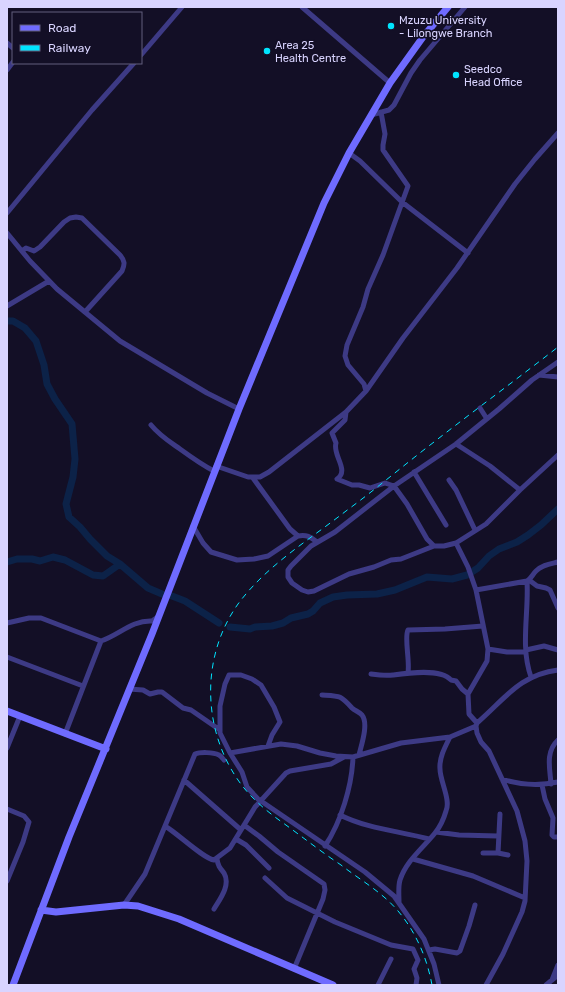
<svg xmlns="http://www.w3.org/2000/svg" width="565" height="992" font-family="Rubik,sans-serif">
<rect width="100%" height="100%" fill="#130f26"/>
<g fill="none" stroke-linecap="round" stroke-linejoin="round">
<path stroke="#0c2248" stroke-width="7" d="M7,321H13L25,328L36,341L44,365L47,384L55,399L72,424L75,459L73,477L66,504L69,517L80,527L90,539L107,556L120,564L148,588L162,594
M7,562L17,559H32L40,561L53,557L65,560L93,575L103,576L120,564
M172,596L185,601L219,623
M230,627L250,629L255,627L272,626L283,623L291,618L308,614L313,611L320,603L333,597L347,595L377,594L395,590L427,577L452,579L467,575L478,568L489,556L499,549L517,542L528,535L541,525L558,509"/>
<path stroke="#3d3a85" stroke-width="5" d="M302,7L390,83
M7,43L13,48
M141,55L182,7
M7,70L13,62
M371,115L389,110L394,105L411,73L420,60L465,7
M349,153L360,161L402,202L468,253
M7,213L92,110L134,63
M7,233L30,261L57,289L120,341L207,393L239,409
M22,251L26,248L34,251L40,247L64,222L70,218L76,217L82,218L120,255C125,261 125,264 122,271L85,312
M7,306L49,281
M539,375L558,377
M366,391L364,384L348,365L345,356L347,345L363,307L368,289L383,255L408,186L383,150V145L385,134L381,112
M480,408L487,419
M346,412L345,420L332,433L336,443C332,455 350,470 337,479L352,485H359L370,488L385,483L394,486L407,504L427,539L434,546H444L456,543L486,524L520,490L558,455
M151,425C160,436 170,442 180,449C191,457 202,465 214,471
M456,444L490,466L520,490
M216,466L248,477H260L269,472L346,412L366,391L403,338L457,268L515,184L535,159L558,133
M414,472L446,525
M253,478L290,529L298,536
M449,480L456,490L475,530
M193,526L203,543L211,552L237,560L254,559L268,556L298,536C306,534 311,537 317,542
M456,543L468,567L476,590L488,649L487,661L468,694L469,714L477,723
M434,546L401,559L391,560L374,567L349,574L314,591L308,592L302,590L292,583L288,577V570L291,566L311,546L335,532L394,486L456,444L499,409L532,380L558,362
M529,580L537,586L546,588L550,590L558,608
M527,581C529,613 520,646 531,677
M476,590L527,581C531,579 532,575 536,571C542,565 550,564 558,562
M7,623L29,618H41L101,641C119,635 132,620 152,621L159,616
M488,649L507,652H526
M526,650L544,646L558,650
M7,657L83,686
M408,672C410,661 404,637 408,630L445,629L483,626
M371,674C378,675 386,676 393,675C407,673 441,668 451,680L456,681L462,689L468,694
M129,689L143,690L150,694L158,692H162L183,708L191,710L220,730
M322,695C340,696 340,695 352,708C355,711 360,712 362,715C369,724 361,746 359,755
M476,726L477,733L481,742L489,751L517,811L525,841L527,861L525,901L522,912L503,954L486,985
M65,734L101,641
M268,746L272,735L280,722L274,707L261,685L252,679L241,675H229L225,684L220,706V733L230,753L242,772L247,787L258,799L365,872L394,896L424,939L434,964L439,985
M7,748L20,716
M230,753L281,744L297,746L320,753L336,756L353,757L401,743L450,737L476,726L477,723C505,699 519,675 558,670
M502,779C520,785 539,786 558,782
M184,780L241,830
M551,784C550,769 545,752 558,740
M542,785L545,799L553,818L552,835L554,837H558
M7,809L24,816L29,822L23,842L7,881
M340,815C368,829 399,831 429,839
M244,825L259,836L278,852L324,884L325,890L323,899L294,969
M165,826C177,833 204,859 214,860L230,848L255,807L286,773L290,771L331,764L344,757
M436,832L459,835L498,836
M236,839L246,845L269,868
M325,846C341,822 352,786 353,757
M483,853H498L508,855
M498,853L500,814
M413,859L473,876L525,898
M265,878L287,898L335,922L391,945L413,949L418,960L414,969L417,978L416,985
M399,902C399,894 398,887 400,880C406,861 423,848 435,833C440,827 444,818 446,811C451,800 440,781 440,769C439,758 445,747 450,737
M124,905L145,874L195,754C200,752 213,752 219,755C221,756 223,759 224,760
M214,909C220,899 231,885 224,873C220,868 218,866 217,859
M429,950L435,949L457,953L460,951L469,926L475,905
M552,980L558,965
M378,985L391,959
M546,985L558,975"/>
<path stroke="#6f6bff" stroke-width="7" d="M7,711L106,749
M41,910L56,912L124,905L138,906L179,919L333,985
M13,985L69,837L152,634L239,409L324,203L349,153L390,83L423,37L448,7"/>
<path stroke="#00e5ff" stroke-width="1" stroke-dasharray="6 5" stroke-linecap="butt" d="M432,985C426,952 410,919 384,897C370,885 355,876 341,865C320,851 300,835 279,820C264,809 249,796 238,780C202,728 201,656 238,604C266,566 309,540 346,511C376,489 404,465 434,442C475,410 517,379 558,347"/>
</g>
<g fill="#00e5ff" stroke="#130f26" stroke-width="1.5">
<circle cx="391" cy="26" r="4"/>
<circle cx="267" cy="51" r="4"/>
<circle cx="456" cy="75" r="4"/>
</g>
<g text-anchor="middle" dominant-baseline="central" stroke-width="3.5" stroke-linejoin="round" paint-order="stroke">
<g font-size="11" fill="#d9d4ff" stroke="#130f26" text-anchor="start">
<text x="399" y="20">Mzuzu University<tspan x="399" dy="13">- Lilongwe Branch</tspan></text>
<text x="275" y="45">Area 25<tspan x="275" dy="13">Health Centre</tspan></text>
<text x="464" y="69">Seedco<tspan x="464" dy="13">Head Office</tspan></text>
</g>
</g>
<rect width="565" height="992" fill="none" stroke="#d9d4ff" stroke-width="16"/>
<rect x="12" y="12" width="130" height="52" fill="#130f26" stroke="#625e7d"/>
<rect x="20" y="25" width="20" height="6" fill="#6f6bff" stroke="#625e7d"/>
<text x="48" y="32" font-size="12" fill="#d9d4ff">Road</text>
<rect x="20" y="45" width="20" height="6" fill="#00e5ff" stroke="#625e7d"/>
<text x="48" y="52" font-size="12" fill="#d9d4ff">Railway</text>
</svg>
